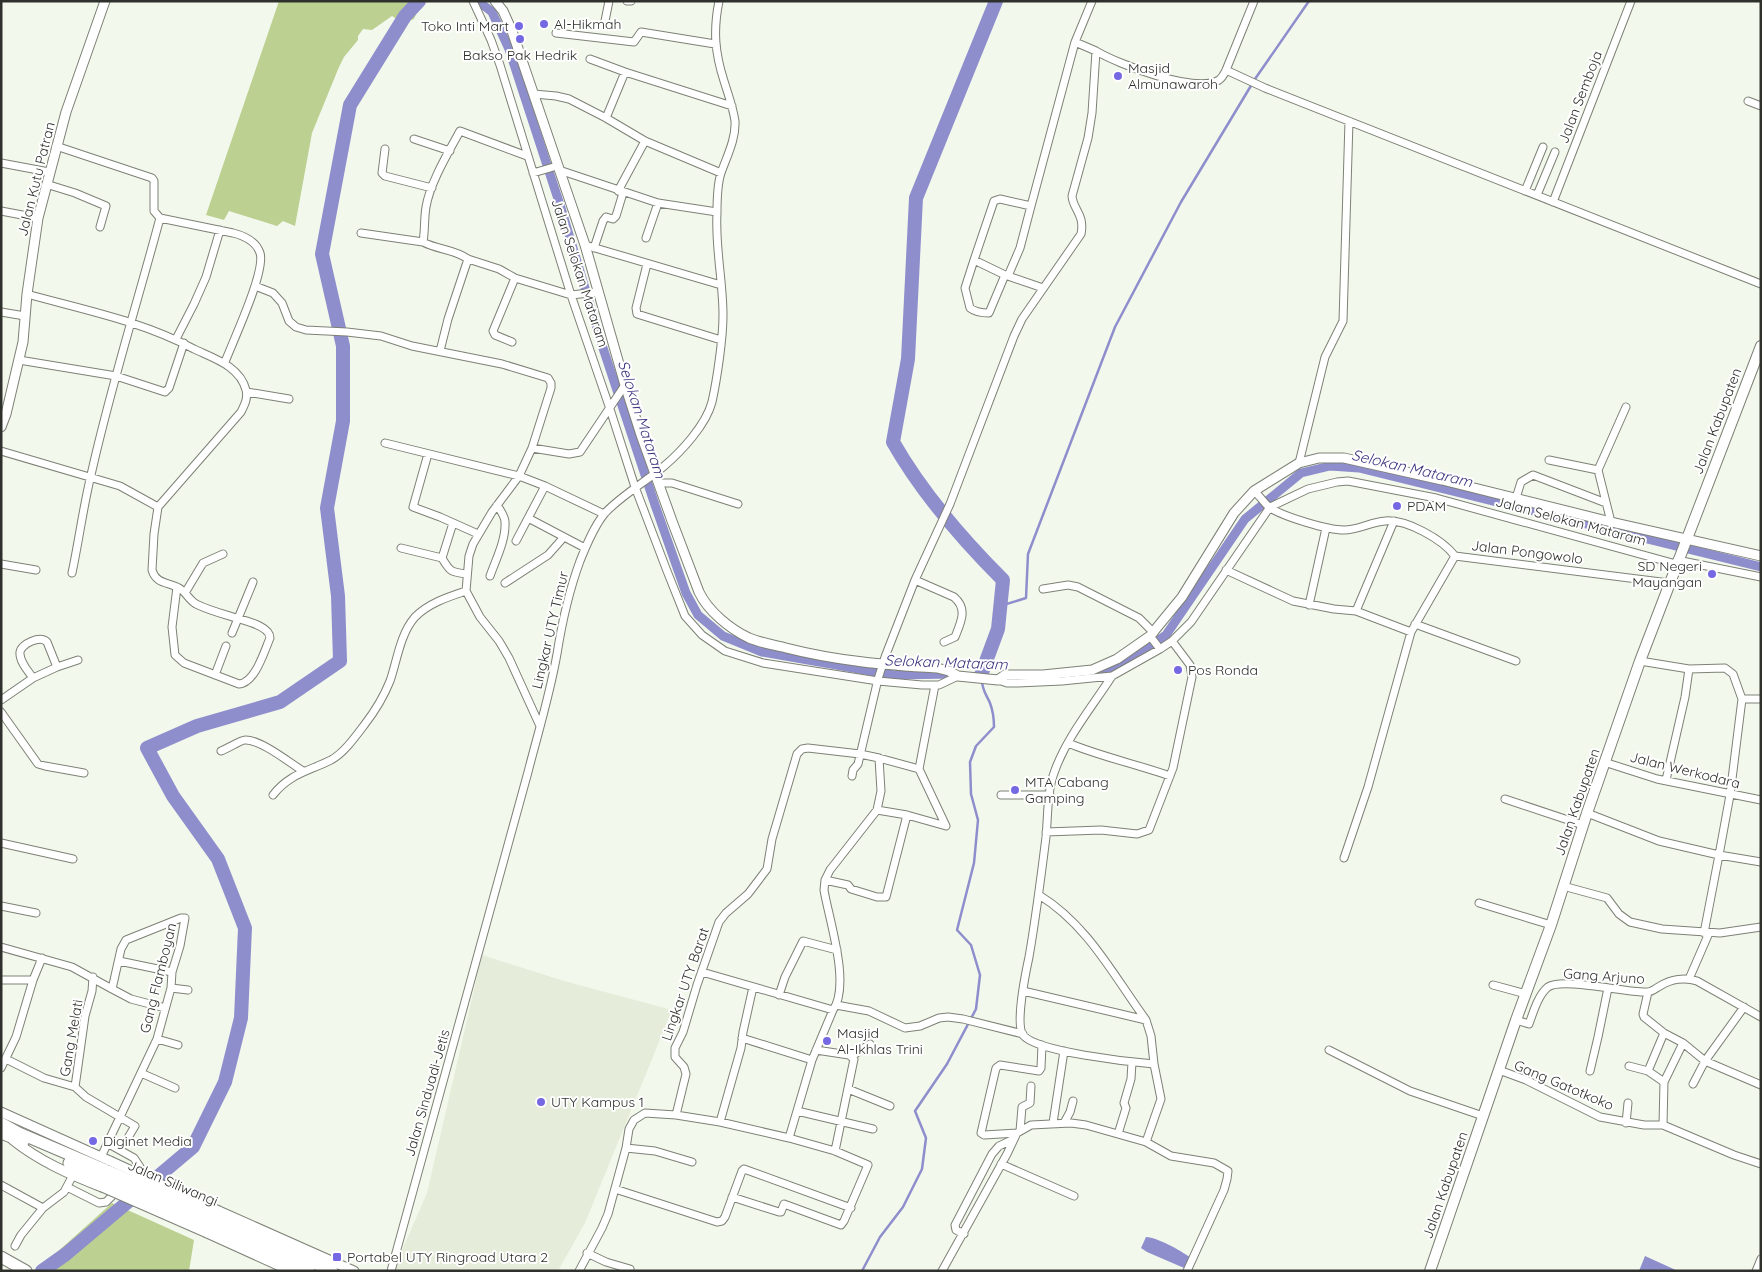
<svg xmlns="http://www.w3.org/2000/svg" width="1762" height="1272" font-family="Quicksand,sans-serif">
<rect width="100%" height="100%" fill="#f3f8ec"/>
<path fill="#e5ecd9" d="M482,955L564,981L672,1010L585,1223L558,1271H393L427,1193Z"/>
<path fill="#bcd092" d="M279,1H426L418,10L414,19L403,23L392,16L372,30L363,29L358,36V40L344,57L339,67L312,133L295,226L283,221L277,226L229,211L224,220L206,215Z
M112,1203L194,1240L189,1271H36Z"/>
<path fill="#8f8ecd" d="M1146,1237C1159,1238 1179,1250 1190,1257L1184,1268L1147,1252L1141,1248Z
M1645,1256L1678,1271H1639Z"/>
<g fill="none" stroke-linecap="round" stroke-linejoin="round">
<path stroke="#8f8ecd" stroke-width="2.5" d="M1000,606L1026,598L1028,554L1115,327L1181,202L1255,79L1309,1
M862,1271L880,1237L903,1207L922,1169L926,1138L915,1111L947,1064L976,1009L980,975L971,945L957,930L974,863L978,820L971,794L970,762L976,746L994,727C994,718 993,711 990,703C986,694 982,690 982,680"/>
<path stroke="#8f8ecd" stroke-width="9" d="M478,1L492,12L509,49L561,208L602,345L655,505L686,593L698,615L723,636L762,652L893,675L955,674
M1087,676L1128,661L1166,635L1245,519L1301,473L1330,466L1359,468L1761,567"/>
<path stroke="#8f8ecd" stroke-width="14" d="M981,675L998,629L1003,580C962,539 922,493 893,442L908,359L916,198L996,1
M42,1271L66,1254L193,1147L225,1082L241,1018L245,928L218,859L173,796L147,748L197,726L280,702L340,661L338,596L327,508L343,421V346L322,254L350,105L405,16L419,1"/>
<defs>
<path id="minor" d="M473,1L491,40L500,65L571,295L609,406L635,487L667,571L685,616L702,635L725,651L763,663L878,681L922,685H939L958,676
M627,1H631
M605,21L609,1
M556,33L634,42L641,32L715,44
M1075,42L1096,51
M590,59L625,72L732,106
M1226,70L1265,88L1761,284
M534,94L556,96L569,99L606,118L645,141L721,173
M1748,101L1761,106
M606,118L625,72
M414,139L450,151
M56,146L152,178L154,181V211L160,218L233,233C245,236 256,241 260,253C266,271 233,341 225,362
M385,149L382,173L385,176L432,188
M1,163L49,172
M559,170L658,203L717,212
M533,173L557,166
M46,184L75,193L106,206L100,227
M618,191L645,141
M1525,191L1543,147
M1537,195L1555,152
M1553,202L1631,1
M1,211L38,218
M361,233L423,242
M646,238L658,203
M585,245L721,285
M594,248L603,221L606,217L613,219L616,216L623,193
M468,259C454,249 438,250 423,242C425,231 424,219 426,207C430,183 448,153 460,131L527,156
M974,260L965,288L970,308C975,312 982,313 989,313L1005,275
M647,264L636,308L637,314L721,340
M1008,276L1020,248L1031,206
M255,286L273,293L282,303L289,321L296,327L306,330L347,332L381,336L412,346L502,364L548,378L551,383V388L532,448
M1043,288L1005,275L974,260L994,201L1000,199L1031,206L1075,42L1092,1
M27,294C84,310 142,321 194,349C213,358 240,366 246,390C248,398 245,404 241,412L158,507L154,534L152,570C156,584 168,582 179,588C186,592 189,600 196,604C208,610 223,614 236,618C246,621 270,626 270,638C264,652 255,683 239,684L184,663L175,655L172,627L177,587
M1,312L25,316
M176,339L194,304L206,277L220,230
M512,342L495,335L493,331L515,278
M440,351L448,319L468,259L499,269L515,278L571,295L598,292
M19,360L116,376L165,392L169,388L184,343
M247,392L289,399
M385,443L519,476L545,486L604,514
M1,451L120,486L158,507
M428,454L413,507L440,517L478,534
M1549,460L1598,470
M1299,463L1325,357L1343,321L1349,121
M658,483H672L738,504
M1254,491C1260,496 1264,503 1270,508C1285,517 1327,530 1344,530C1358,530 1371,522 1385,521C1406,519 1442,539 1455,556
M1516,498L1521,482L1533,475L1606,503
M528,518L585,548
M1611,522L1598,470L1626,407
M516,541L545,486
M401,548L442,558C450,572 451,572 467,574
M442,558L453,523
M1677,560L1761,577
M1,564L36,570
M1226,570L1293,601L1334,609L1356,611L1411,632L1455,556L1669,583
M72,573C79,540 83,508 91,475C110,389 137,304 160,218
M490,576C496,559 506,540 505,522C505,516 500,510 497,505
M915,580L954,597C968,609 961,622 955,637L944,642
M505,583L548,555L564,537
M1043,589L1068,585L1078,587L1139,618L1154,633
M185,593L203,563L223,554
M1309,605L1326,528
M1356,611L1394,521
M1415,624L1516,661
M232,633L253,582
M1150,636L1160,649
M215,675L226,646
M1112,676C1092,707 1066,738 1054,773C1047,792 1048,816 1046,837C1041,877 1036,917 1029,957C1026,971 1015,1024 1023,1035C1036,1052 1130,1062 1154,1064L1161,1099L1146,1142
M33,678C28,671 19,661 20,652C21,644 40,635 47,642L57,667
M998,680L1007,683H1018L1062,681L1112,676L1160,649L1172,641L1191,622L1270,507L1308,489L1337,482L1348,481L1436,498L1676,564
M1742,699H1761
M1,700L33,678L57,667L78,660
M1,712L38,764L45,766L84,773
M540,726L509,658L499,641L480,617L466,591L469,556L473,544L492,512L519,476L532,448L569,454L580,452L625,385
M1068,743C1102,757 1136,764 1170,776
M221,751C227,749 241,740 245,740C260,739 290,763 303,771
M879,758L919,769
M1604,762L1657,779L1761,800
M852,776L853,770L858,764L878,679L885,657L915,580L950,504L1014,336L1022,319L1081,234C1085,214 1073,210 1072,196L1088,138L1092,113L1096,51C1118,64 1195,94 1219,80C1223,77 1224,74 1226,70L1254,1
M1666,780L1685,697L1689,669
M273,795C289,774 309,771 331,760C344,753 356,736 365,724C375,711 384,696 390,681C397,661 400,634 415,617C429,603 448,597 466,591
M1001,795H1050
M1505,799L1583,825
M1587,813L1659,841L1719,855L1730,795L1742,699L1733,674L1725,668L1689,669L1640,661
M907,815L946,826L919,769L935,685
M1046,832L1101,830L1137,834L1149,830L1173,768L1192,677L1190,665L1172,641
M1,843L73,859
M1344,858L1368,787L1411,632
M825,880L848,885L851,889L877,897H886L907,815L877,810
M1563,886L1607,898L1619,914L1630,922L1662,929L1720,933L1761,927
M1479,903L1551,925
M1,906L36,913
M1704,933L1719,855L1761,862
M1,947L72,967L112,989
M119,961L172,972
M702,972L833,1010
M1689,979L1709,933
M1,980H33L42,958
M1493,985L1526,994
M171,988L188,990
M1023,991L1146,1020C1113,975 1088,925 1039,895
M1648,992L1643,1014L1644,1017L1664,1033L1683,1043L1705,1061L1761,1085
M779,995L785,977L803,941L837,950
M836,1005L869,1011L905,1028L920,1026L939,1018L948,1017L963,1019L1023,1034
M1146,1020L1151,1036L1154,1064
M1516,1020L1529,1024C1533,1013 1538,995 1548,987C1562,977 1627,993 1647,992C1652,992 1656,988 1660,986C1671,979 1685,977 1697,981L1761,1017
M742,1038L812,1060
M157,1039L178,1045
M816,1050L849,1055L854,1059L835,1151
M1329,1050L1410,1091L1483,1116
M852,1056L870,1044
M6,1059L44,1078L75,1087L85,1016L92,991L93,977
M1629,1066L1648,1071L1664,1082
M1,1068L16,1037L33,980
M1499,1070L1526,1080L1600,1117L1644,1125H1663L1734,1155L1761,1164
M1590,1071L1598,1037L1608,988
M1648,1071L1664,1033
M141,1073L175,1088
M1693,1084L1705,1061L1744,1007
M75,1087L86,1097L135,1126L129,1136
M848,1089L890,1106
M797,1111L873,1129
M720,1122L741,1048L743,1032L753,987
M1053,1123L1064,1051
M1064,1123L1070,1112L1073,1101
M1626,1123L1628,1103
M1663,1125L1664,1082L1683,1043
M1020,1131L1022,1107L1030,1103L1031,1086
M1017,1133L984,1135L981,1133L996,1068L1000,1065L1039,1071L1041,1068L1042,1045
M1118,1134L1126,1108L1124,1103L1131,1079L1132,1062
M107,1143L134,1158L140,1167L139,1170L134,1175
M626,1148L655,1151L692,1162
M101,1157L157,1039L171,988L172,972L180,946L185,918H181L126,940L121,949L112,989L131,999L165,1008
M1001,1164L1074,1196
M1,1185L43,1208L64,1192L73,1175
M67,1187L99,1203L106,1202L117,1191
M615,1189L717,1222L722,1221L725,1217L742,1171L744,1169L851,1208
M732,1197L779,1212H781L784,1204L841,1225L844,1221L868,1165L835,1151L789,1138
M964,1234L956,1230L955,1225L992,1154L999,1146L1014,1139
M15,1246L21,1235L43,1208
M587,1253L606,1262L630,1269
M391,1271C437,1105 483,939 528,772C538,733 550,694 557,654C562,622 569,591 580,561C586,546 594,526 605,513C622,495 644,483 663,467C681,452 706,425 712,402C717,379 723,339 723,315C723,281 715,247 717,213C717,200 717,185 721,173C727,156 736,139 735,121C733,107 728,94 724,81C715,53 713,31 719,1
M579,1271L602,1228L608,1214L626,1148L629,1129L634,1120L645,1113L676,1115L686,1074L684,1067L675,1057V1048L683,1032L697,985L719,922L726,913L748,894L767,869L772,839L797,754L802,749L808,748L860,754L879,758L881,791L877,810L830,870L825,880L824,890C829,920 851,985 833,1010L812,1060L789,1138L720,1122L676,1115
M942,1271L1007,1154L1017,1133L1031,1125L1071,1123L1086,1125L1146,1142L1171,1156L1214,1163L1228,1171L1227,1179L1224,1190L1187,1271
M1756,1271L1761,1259"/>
<path id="tertiary" d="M495,1L503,11L512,31L585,245L625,385L641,435L672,521L699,592C708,611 730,629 749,638C761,643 774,645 786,648C837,661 885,665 937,668L949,671L958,676L998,680L1005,675H1043L1092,670L1117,659L1150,636L1182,597L1234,513L1254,491L1299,463L1319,458H1344L1442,480L1611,522L1761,556
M1,427L6,414L23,342L27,294L38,218L66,112L105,1
M1,1112L110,1161
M13,1140C39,1161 71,1175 102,1187
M219,1211L354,1271
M207,1233L291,1271"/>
<path id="secondary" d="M1430,1271L1516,1020L1551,925L1587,813L1640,661L1761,346"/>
<path id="primary" d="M1,1257L26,1271"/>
<path id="trunk" d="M1,1123L19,1133L108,1171
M1,1133L23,1142
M69,1163L106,1180
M216,1218L332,1271
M212,1227L309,1271"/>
</defs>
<use href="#minor" stroke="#7d8176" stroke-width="9"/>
<use href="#tertiary" stroke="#7d8176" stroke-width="11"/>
<use href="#secondary" stroke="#7d8176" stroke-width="12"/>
<use href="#primary" stroke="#7d8176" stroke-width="13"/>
<use href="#trunk" stroke="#7d8176" stroke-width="13"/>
<use href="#minor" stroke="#fff" stroke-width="7"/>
<use href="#tertiary" stroke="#fff" stroke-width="9"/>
<use href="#secondary" stroke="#fff" stroke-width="10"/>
<use href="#primary" stroke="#fff" stroke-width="11"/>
<use href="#trunk" stroke="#fff" stroke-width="11"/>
<defs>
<path id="tertiary-bridge" d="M110,1161L219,1211
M102,1187L207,1233"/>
<path id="trunk-bridge" d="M108,1171L216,1218
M106,1180L212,1227"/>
</defs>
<use href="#tertiary-bridge" stroke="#7d8176" stroke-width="11" stroke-linecap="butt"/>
<use href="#trunk-bridge" stroke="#7d8176" stroke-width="13" stroke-linecap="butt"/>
<use href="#tertiary-bridge" stroke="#fff" stroke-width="9"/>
<use href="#trunk-bridge" stroke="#fff" stroke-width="11"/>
</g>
<g fill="#7568e3" stroke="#fff" stroke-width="2">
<circle cx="544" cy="24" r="5"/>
<circle cx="519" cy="26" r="5"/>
<circle cx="520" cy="39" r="5"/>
<circle cx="1118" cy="76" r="5"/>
<circle cx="1397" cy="506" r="5"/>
<circle cx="1712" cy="574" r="5"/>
<circle cx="1178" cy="670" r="5"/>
<circle cx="1015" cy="790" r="5"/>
<circle cx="827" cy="1041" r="5"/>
<circle cx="541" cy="1102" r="5"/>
<circle cx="93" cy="1141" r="5"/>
<rect x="332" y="1252" width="10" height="10" rx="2.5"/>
</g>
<g text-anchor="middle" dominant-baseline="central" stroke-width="4" stroke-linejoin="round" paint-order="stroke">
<g font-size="14" fill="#2e302c" stroke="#fff" text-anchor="start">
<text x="554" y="24">Al-Hikmah</text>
<text x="509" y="26" text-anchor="end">Toko Inti Mart</text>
<text x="520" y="55" text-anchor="middle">Bakso Pak Hedrik</text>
<text x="1128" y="68">Masjid<tspan x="1128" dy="16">Almunawaroh</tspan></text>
<text x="1407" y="506">PDAM</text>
<text x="1702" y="566" text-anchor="end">SD Negeri<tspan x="1702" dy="16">Mayangan</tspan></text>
<text x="1188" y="670">Pos Ronda</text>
<text x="1025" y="782">MTA Cabang<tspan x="1025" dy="16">Gamping</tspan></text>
<text x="837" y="1033">Masjid<tspan x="837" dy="16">Al-Ikhlas Trini</tspan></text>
<text x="551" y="1102">UTY Kampus 1</text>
<text x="103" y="1141">Diginet Media</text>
<text x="347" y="1257">Portabel UTY Ringroad Utara 2</text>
</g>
<g font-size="14" fill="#2e302c" stroke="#fff">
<text transform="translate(1580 97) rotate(-69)">Jalan Semboja</text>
<text transform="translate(36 179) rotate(-76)">Jalan Kutu Patran</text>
<text transform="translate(580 273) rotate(72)">Jalan Selokan Mataram</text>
<text transform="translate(1717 421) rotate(-69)">Jalan Kabupaten</text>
<text transform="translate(1571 521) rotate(15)">Jalan Selokan Mataram</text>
<text transform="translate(1527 552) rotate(7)">Jalan Pongowolo</text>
<text transform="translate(550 630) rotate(-77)">Lingkar UTY Timur</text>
<text transform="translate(1685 770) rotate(14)">Jalan Werkodara</text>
<text transform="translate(1577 802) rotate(-71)">Jalan Kabupaten</text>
<text transform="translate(1604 976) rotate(4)">Gang Arjuno</text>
<text transform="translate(158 978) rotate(-76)">Gang Flamboyan</text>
<text transform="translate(685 984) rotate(-71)">Lingkar UTY Barat</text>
<text transform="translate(71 1038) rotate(-80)">Gang Melati</text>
<text transform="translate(1564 1085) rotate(23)">Gang Gatotkoko</text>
<text transform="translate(427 1093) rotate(-74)">Jalan Sinduadi-Jetis</text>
<text transform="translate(173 1183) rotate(23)">Jalan Siliwangi</text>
<text transform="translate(1445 1185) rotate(-71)">Jalan Kabupaten</text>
</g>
<g font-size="15" font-style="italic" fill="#3c347e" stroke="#fff">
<text transform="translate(642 419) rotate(72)">Selokan Mataram</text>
<text transform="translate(1412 468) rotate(13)">Selokan Mataram</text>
<text transform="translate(946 662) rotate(2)">Selokan Mataram</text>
</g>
</g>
<rect width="1762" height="1272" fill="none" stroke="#2e302c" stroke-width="5"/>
</svg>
